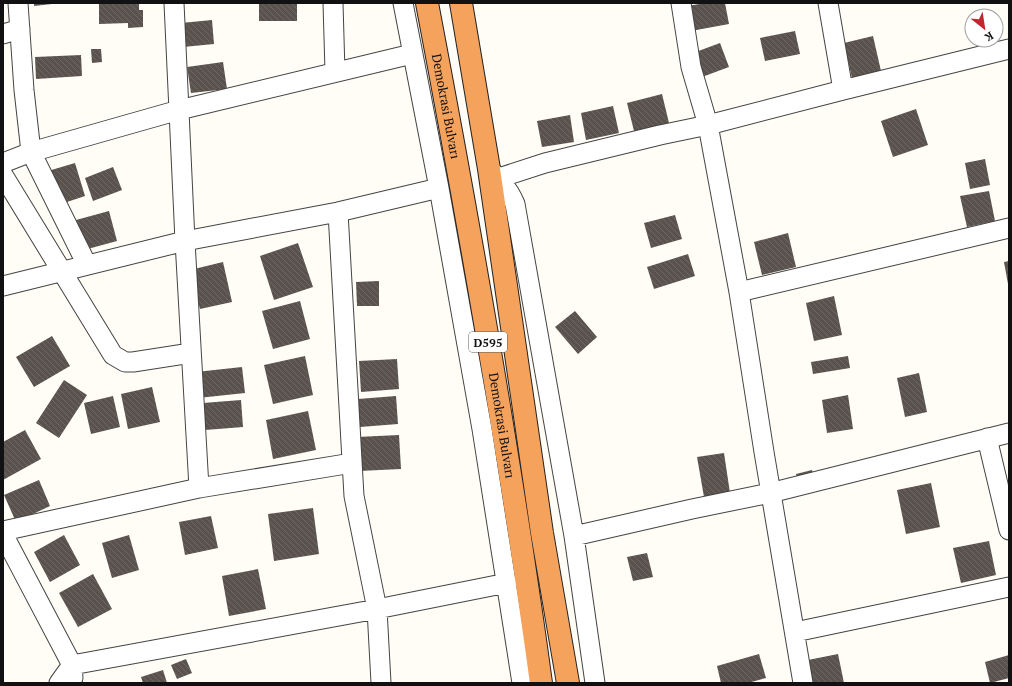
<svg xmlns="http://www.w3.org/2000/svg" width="1012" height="686" font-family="'PT Serif',serif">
<defs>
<pattern id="building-back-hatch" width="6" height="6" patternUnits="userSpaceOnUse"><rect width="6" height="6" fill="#5a524d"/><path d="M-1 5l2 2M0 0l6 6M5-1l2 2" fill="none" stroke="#6d6662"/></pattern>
</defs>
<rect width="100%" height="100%" fill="#fffdf5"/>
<path fill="url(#building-back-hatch)" d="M34,3H51L52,4L34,6Z
M99,3H139V10H143V27L128,28V23L99,24Z
M259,3H297V21H259Z
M706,3H725L729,24L691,31L687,6Z
M212,20L214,44L183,47L181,23Z
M795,31L800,54L765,61L760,38Z
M873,36L881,71L852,78L844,43Z
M720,43L729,67L702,77L693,53Z
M91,49H101L102,62L92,63Z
M81,55L82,76L36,79L35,57Z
M223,62L227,89L191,93L187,67Z
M662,94L669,123L634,131L627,103Z
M613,106L619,133L586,140L581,113Z
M916,109L928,145L893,157L881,121Z
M570,115L574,142L542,147L537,121Z
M985,159L990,185L970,189L965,163Z
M75,163L85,196L58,205L48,171Z
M113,167L122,190L93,201L85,178Z
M989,191L995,221L967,227L960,196Z
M109,211L117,241L84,250L76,220Z
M675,215L682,239L651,248L644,223Z
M788,233L796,267L762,275L754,242Z
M298,243L313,287L274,300L260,256Z
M688,254L695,276L654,289L647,267Z
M1009,261V284H1008L1004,262Z
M223,262L232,302L200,309L190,270Z
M379,281V306H357L356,282Z
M834,296L842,335L814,341L806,303Z
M300,301L310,339L273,349L262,311Z
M575,311L597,337L578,354L555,327Z
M52,336L70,366L34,387L16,357Z
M305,356L313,395L273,404L264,365Z
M848,356L850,368L813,374L811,362Z
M397,359L399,389L361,392L359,361Z
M242,367L245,393L198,398L196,372Z
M919,373L927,412L905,417L897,378Z
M64,380L87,395L59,438L36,423Z
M152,387L160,422L128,429L121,394Z
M848,395L853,429L827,433L822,400Z
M113,396L120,427L91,434L84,403Z
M396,396L398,424L360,427L358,399Z
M241,400L243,427L205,430L203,403Z
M308,411L316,450L273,459L266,420Z
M25,430L41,459L3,480V442Z
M399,435L401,469L359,471L357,437Z
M724,453L730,493L704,497L697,457Z
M812,470L814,477L798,481L796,474Z
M39,480L50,506L16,522L4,495Z
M931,483L940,527L906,534L897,490Z
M313,508L319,554L274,561L268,514Z
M211,516L218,548L185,555L179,522Z
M64,535L80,565L50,582L34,552Z
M129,535L139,570L112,578L102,543Z
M989,541L996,575L961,583L953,548Z
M647,553L653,577L633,581L627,557Z
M258,569L266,609L229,616L222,576Z
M93,574L112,609L78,627L59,593Z
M759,654L766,678L748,683H721L717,666Z
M838,654L844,683H808L803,661Z
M1009,655V678L990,683L985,662Z
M186,659L192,673L177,679L171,665Z
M163,670L167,683H143L141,677Z"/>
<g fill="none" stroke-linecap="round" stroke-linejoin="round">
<defs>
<path id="minor" d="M18,3L24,90L31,152L87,265
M174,3L185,241L199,488
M333,3L335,72
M403,3L439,188L482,429L522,683
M681,3L691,67L708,125L739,292L764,452L803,683
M828,3L843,90
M3,34L20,29
M3,163L31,152L179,110L412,54
M489,169C500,179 509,189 515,204L574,536L595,683
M3,175L113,355L125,362H133L191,353
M499,178L545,163L660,135L708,125L843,90L1009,49
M338,212L354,496L377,609L381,683
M3,286L185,241L338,212L439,188
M739,292L1009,228
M987,438L1009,530
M3,531L199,488L352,463
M3,534L72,665L73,678
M574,536L692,509L770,493L1009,433
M795,632L1009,587
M59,683L72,665L377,609L507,583"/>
<g id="highway">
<path id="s1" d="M427,3C470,229 510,455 541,683"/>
<path d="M461,3L489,169L542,533L568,683"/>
</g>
</defs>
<use href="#minor" stroke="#444" stroke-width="21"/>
<use href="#highway" stroke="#222" stroke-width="24"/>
<use href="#minor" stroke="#fff" stroke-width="19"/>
<use href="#highway" stroke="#f5a25d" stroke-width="22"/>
</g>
<g text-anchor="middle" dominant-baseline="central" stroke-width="4" stroke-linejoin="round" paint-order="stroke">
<rect fill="#fff" stroke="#585858" stroke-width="1" x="469" y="332" width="38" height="20" rx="3"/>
<g font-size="12" font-weight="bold" fill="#111">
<text x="488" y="342">D595</text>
</g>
<g font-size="13" fill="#111" stroke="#fff">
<text stroke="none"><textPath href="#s1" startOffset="105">Demokrasi Bulvarı</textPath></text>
<text stroke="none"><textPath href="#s1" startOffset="429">Demokrasi Bulvarı</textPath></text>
</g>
</g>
<rect width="1012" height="686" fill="none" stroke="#111111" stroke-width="8"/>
<g transform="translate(984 28) rotate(150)"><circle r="19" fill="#ffffff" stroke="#a0a0a0"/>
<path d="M0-3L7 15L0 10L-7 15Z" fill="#c4262e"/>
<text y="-6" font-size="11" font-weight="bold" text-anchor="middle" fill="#111111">K</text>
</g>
</svg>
